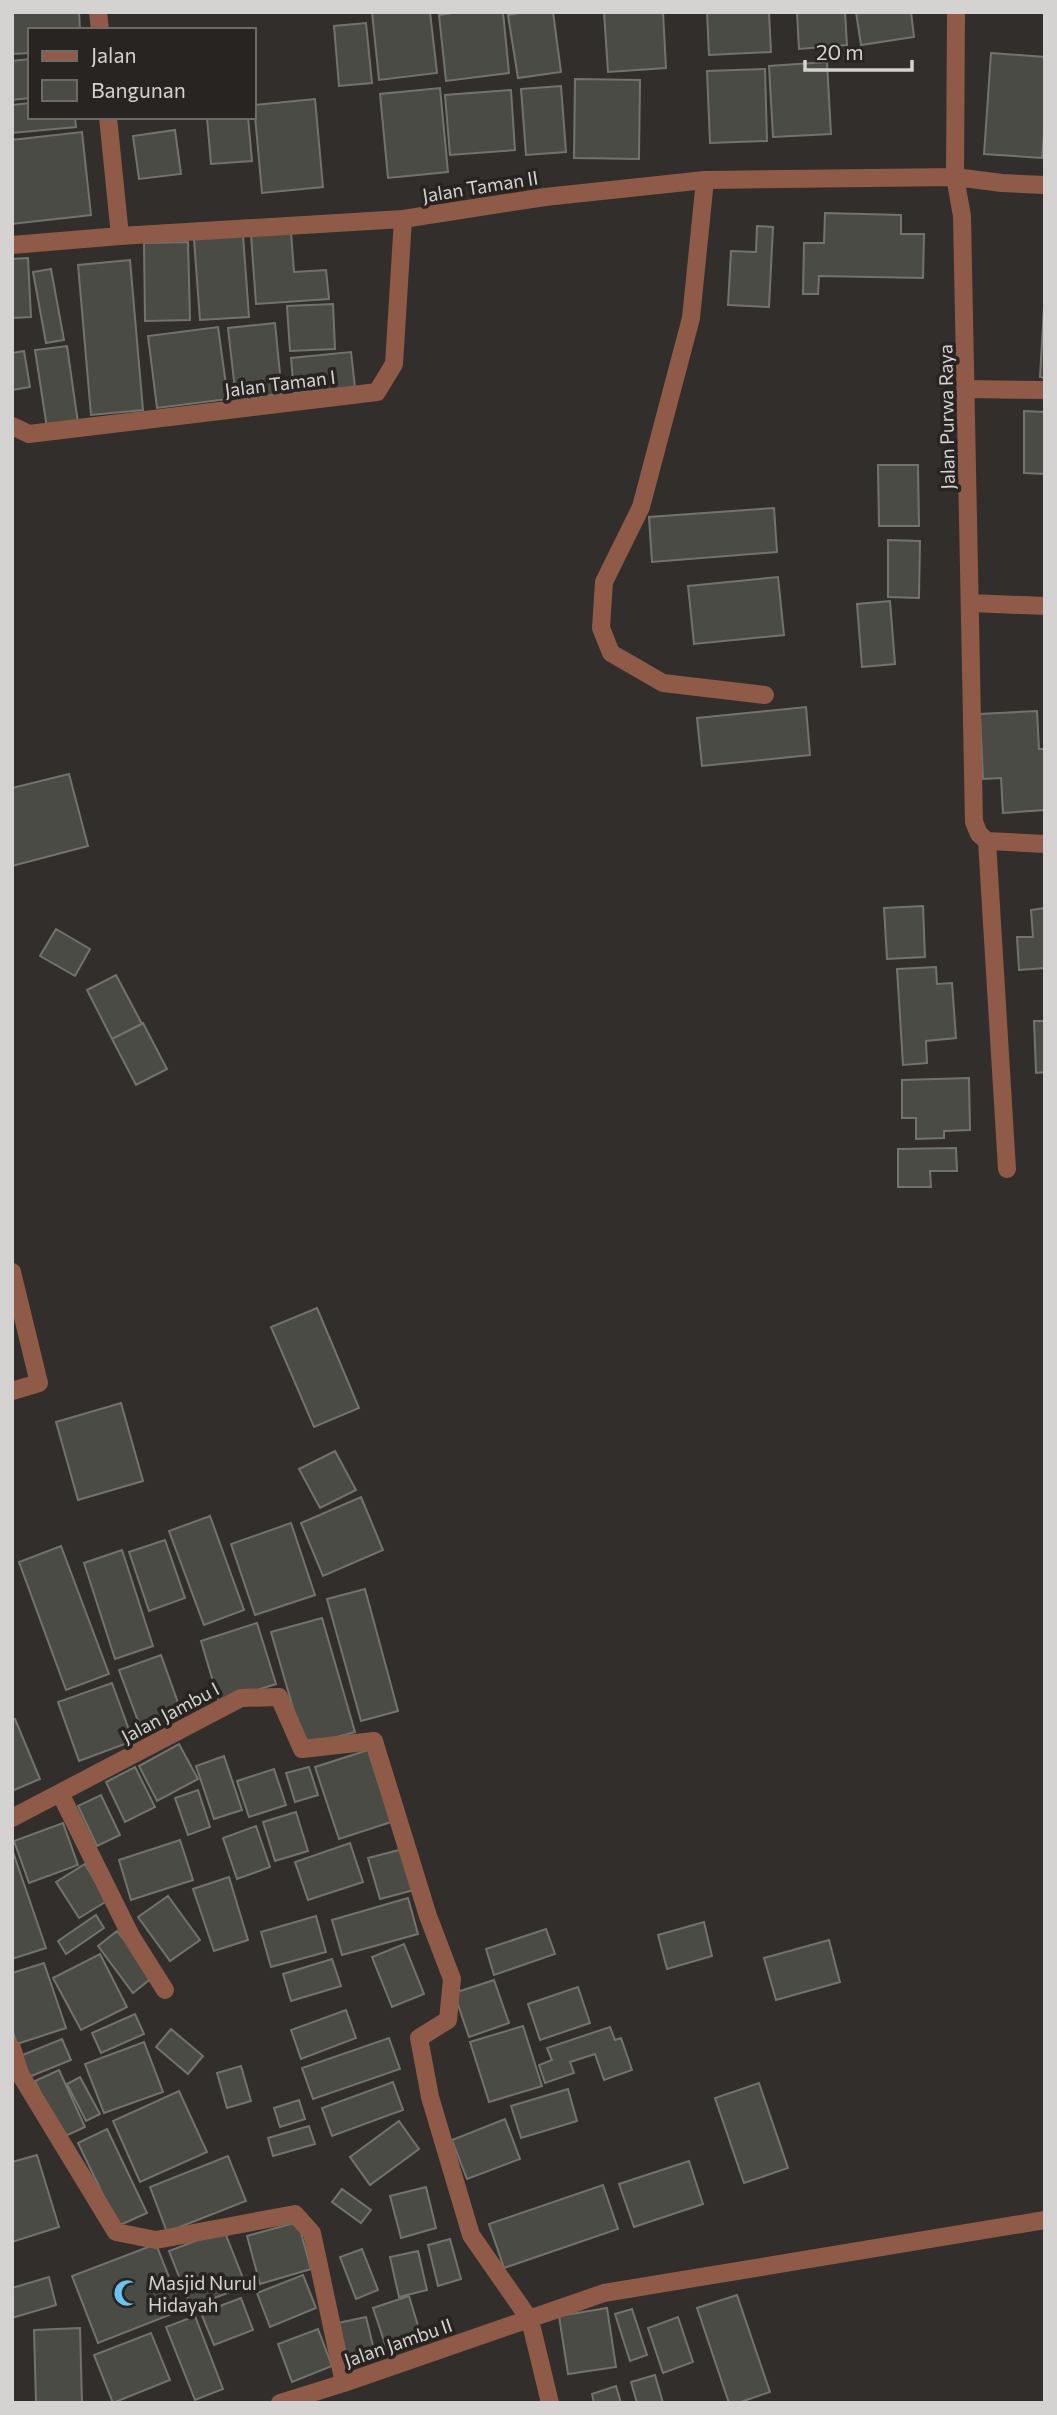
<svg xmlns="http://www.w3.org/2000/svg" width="1057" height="2415" font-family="Commissioner,sans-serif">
<rect width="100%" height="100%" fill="#312e2b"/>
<path fill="#4b4b46" stroke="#73736e" stroke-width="2" d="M12,12H79L80,30H30V53L12,54Z
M372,12H430L437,73L379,80Z
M459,12H503L509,73L446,81L439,15Z
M524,12H553L561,72L518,78L508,15Z
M604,12H663L666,68L608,72Z
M707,12H769L771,52L709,55Z
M797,12H845L847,45L799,49Z
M856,12H911L914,37L861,45Z
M366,23L372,83L339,86L334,26Z
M991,53L1045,57V123L1042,158L984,154Z
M30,59V98L12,100V61Z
M827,62L831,134L773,137L769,66Z
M765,69L767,141L710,143L707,71Z
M575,79L640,80L639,159L574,158Z
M561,86L566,152L526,155L521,89Z
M440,88L448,172L388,178L380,94Z
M511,90L515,150L450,155L445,95Z
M315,99L323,187L262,193L254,105Z
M30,103V117H75L76,127L12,133V105Z
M248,117L252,161L211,164L207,118Z
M175,130L181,174L139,179L133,136Z
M82,132L91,215L12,224V140Z
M825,213L901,215V234H924L923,278L819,276L818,294H803L804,243H824Z
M757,226L773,227L769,307L728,305L731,251L756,252Z
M291,232L294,272L326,270L329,299L256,304L251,235Z
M243,235L249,317L200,320L194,239Z
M188,242L190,320L145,321L144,243Z
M28,258L31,317L12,318V259Z
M130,260L143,410L91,415L78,265Z
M51,269L64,340L46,343L33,272Z
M333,304L335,349L290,351L287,306Z
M1044,307H1045V378L1040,377Z
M275,323L282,394L236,399L228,328Z
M218,327L228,399L157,408L148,336Z
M67,346L78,423L47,428L35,350Z
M24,351L30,387L12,390V353Z
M351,352L355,387L294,393L291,358Z
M1024,411L1045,412V474L1024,473Z
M878,465H918L919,526H879Z
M774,508L777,552L652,562L649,517Z
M888,540L920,541L919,598L888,597Z
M778,577L784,635L694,644L688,586Z
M890,601L895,664L862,667L857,604Z
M806,707L810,755L702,766L697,718Z
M1037,711L1039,749H1045V810L1003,813L1001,778L983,779L980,714Z
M69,774L88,846L12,866V788Z
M923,906L925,957L887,959L884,908Z
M1045,908V968L1019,970L1017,937H1033L1031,910Z
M56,929L90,949L75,976L40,956Z
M936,967L937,984L952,983L956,1038L926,1041L927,1063L903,1065L897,969Z
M116,975L142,1024L112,1039L87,990Z
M1034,1021H1045V1072L1036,1073Z
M143,1023L167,1069L136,1085L112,1039Z
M969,1078L970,1130L944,1131V1138L916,1139V1118H902V1080Z
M956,1148L957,1171H930L931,1187H898V1149Z
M317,1308L359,1408L314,1427L271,1327Z
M121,1403L143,1481L78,1500L56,1422Z
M335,1451L356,1490L320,1508L299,1469Z
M361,1497L383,1550L323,1576L301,1523Z
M210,1516L244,1610L204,1625L169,1531Z
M291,1523L315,1595L255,1615L231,1544Z
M165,1540L185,1598L149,1611L129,1552Z
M61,1546L109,1674L66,1690L19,1562Z
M122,1550L153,1646L115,1659L84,1563Z
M365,1589L398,1711L361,1721L327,1599Z
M322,1618L355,1732L304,1746L271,1632Z
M257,1623L276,1684L219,1702L201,1641Z
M161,1655L182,1714L141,1729L119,1670Z
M112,1683L133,1741L79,1761L58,1702Z
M15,1719L40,1779L12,1791V1720Z
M179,1744L198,1779L157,1801L139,1766Z
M368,1750L391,1822L339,1839L315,1767Z
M224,1756L242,1810L214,1819L196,1766Z
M135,1767L155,1807L125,1822L106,1782Z
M309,1767L318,1795L295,1802L286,1773Z
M274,1769L286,1805L249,1817L237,1781Z
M198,1790L210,1827L188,1835L175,1798Z
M101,1795L120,1835L97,1846L78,1806Z
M296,1812L308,1851L275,1861L263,1822Z
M63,1823L78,1865L29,1883L14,1841Z
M256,1826L270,1867L237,1879L223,1838Z
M180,1840L193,1880L131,1900L119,1860Z
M350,1843L363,1882L308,1900L295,1862Z
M12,1849L46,1948L12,1959Z
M403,1849L414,1890L380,1899L368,1858Z
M85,1864L107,1901L79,1918L56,1882Z
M229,1877L248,1940L214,1951L193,1889Z
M168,1896L200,1940L170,1961L138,1917Z
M408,1898L418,1934L342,1955L332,1920Z
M96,1915L104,1928L66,1954L58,1941Z
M316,1916L326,1952L271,1967L261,1932Z
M704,1922L712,1956L667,1969L658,1935Z
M546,1929L555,1954L494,1975L486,1949Z
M117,1931L153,1977L133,1993L98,1946Z
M829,1940L840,1982L776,2000L764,1958Z
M404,1944L424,1994L392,2007L372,1957Z
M100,1954L127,2007L81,2030L53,1978Z
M332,1959L341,1986L291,2001L283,1974Z
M44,1963L66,2028L17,2044L12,2029V1973Z
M494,1980L509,2023L469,2037L454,1993Z
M578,1987L590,2023L540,2040L528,2004Z
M346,2010L356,2038L301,2059L291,2030Z
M135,2014L144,2034L101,2053L92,2033Z
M523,2026L542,2086L489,2102L470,2042Z
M610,2027L615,2040L621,2038L632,2070L604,2080L595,2054L570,2062L574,2073L545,2083L539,2065L552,2060L547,2048Z
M171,2029L203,2056L188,2074L156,2047Z
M389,2038L400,2069L313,2099L302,2068Z
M62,2039L71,2060L29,2077L20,2056Z
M144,2042L163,2092L104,2113L85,2064Z
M241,2066L251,2101L227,2108L217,2073Z
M59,2070L85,2127L61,2138L35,2081Z
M80,2077L100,2114L86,2121L67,2084Z
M393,2082L403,2110L332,2136L322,2108Z
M759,2083L788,2168L744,2183L715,2098Z
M568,2089L577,2121L521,2138L511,2106Z
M179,2091L207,2152L140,2182L113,2121Z
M299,2100L305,2119L280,2127L274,2108Z
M505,2119L520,2159L467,2179L452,2140Z
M399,2121L419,2149L370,2185L350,2157Z
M309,2126L315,2144L273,2156L268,2138Z
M107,2129L147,2213L118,2226L78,2143Z
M37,2155L59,2227L12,2242V2162Z
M228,2156L246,2201L167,2232L150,2187Z
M689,2161L703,2204L634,2227L619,2184Z
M603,2185L618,2229L504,2268L489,2224Z
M426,2187L436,2228L401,2238L390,2196Z
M342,2189L371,2210L361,2223L332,2202Z
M298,2222L311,2269L260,2284L247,2236Z
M224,2230L246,2286L191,2307L169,2251Z
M450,2239L461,2279L438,2286L428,2245Z
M156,2244L182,2310L98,2343L72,2276Z
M362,2249L378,2290L356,2299L340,2257Z
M418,2251L427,2290L399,2297L390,2257Z
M303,2275L316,2308L270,2327L257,2293Z
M49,2277L56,2305L12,2318V2288Z
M737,2295L770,2392L738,2403H729L697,2308Z
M409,2296L422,2339L387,2350L373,2308Z
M241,2298L253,2330L214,2345L201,2313Z
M607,2308L616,2367L568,2374L559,2316Z
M632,2309L647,2355L630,2361L615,2314Z
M195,2316L223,2389L195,2400L166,2327Z
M366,2317L376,2358L348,2364L338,2323Z
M678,2317L693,2362L663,2373L648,2328Z
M80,2328L82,2403H36L34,2330Z
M318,2329L332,2366L292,2382L278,2344Z
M151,2333L170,2380L113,2403L94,2355Z
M655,2375L663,2403H637L631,2382Z
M616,2386L621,2403H594L592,2394Z"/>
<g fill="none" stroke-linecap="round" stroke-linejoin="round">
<path stroke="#8f5a47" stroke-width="18" d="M98,12L100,30
M956,12L955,177L962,216L974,822L979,834L987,841L1045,844
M108,117L120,236
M705,180L691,318L641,507L604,582L601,628L611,653L663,683L765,695
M12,245L120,236L403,219L545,197L705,180L955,177L1002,183L1045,185
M966,389L1045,390
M12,426L29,434L377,392L394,364L403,219
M971,603L1045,606
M987,841L1007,1169
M12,1272L39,1383L12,1391
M60,1793L131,1936L165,1990
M12,1818L241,1698L279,1697L302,1749L374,1741L428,1916L452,1979L448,2020L419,2038L430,2097L471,2235L530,2320L550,2403
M12,2048L20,2074L116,2232L156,2240L295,2214L312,2233L344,2383
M280,2403L344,2383L604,2293L1045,2220"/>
</g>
<defs>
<symbol id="mosque-bare" viewBox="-9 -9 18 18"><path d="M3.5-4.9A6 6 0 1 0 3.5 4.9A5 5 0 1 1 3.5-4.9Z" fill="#6cc3f2" stroke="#272421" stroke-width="2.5" paint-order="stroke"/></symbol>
</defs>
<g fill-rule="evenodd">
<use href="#mosque-bare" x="108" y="2274" width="38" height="38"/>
</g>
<g text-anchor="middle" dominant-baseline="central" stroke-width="7" stroke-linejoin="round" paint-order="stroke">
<g font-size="19" fill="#d5d3d1" stroke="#272421">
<text transform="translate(480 186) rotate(-9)">Jalan Taman II</text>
<text transform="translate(280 383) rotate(-7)">Jalan Taman I</text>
<text transform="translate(946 417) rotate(-91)">Jalan Purwa Raya</text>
<text transform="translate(170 1712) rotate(-28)">Jalan Jambu I</text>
<text transform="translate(398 2342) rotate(-19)">Jalan Jambu II</text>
</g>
<g font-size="19" fill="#d5d3d1" stroke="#272421" text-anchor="start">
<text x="148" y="2282">Masjid Nurul<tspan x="148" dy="22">Hidayah</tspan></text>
</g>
</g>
<rect width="1057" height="2415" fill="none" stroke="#d5d3d1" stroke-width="28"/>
<rect x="28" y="28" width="228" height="91" fill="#272421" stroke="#6d6a67" stroke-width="2"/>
<rect x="42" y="51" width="35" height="10" fill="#8f5a47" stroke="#6d6a67" stroke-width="2"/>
<text x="91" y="63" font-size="21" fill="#d5d3d1">Jalan</text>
<rect x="42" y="80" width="35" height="21" fill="#4b4b46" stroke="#6d6a67" stroke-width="2"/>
<text x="91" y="98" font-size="21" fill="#d5d3d1">Bangunan</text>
<path d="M805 60v10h107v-10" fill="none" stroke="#d5d3d1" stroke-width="3.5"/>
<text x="816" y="60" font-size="21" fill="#d5d3d1" stroke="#272421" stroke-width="5" paint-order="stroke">20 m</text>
</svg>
